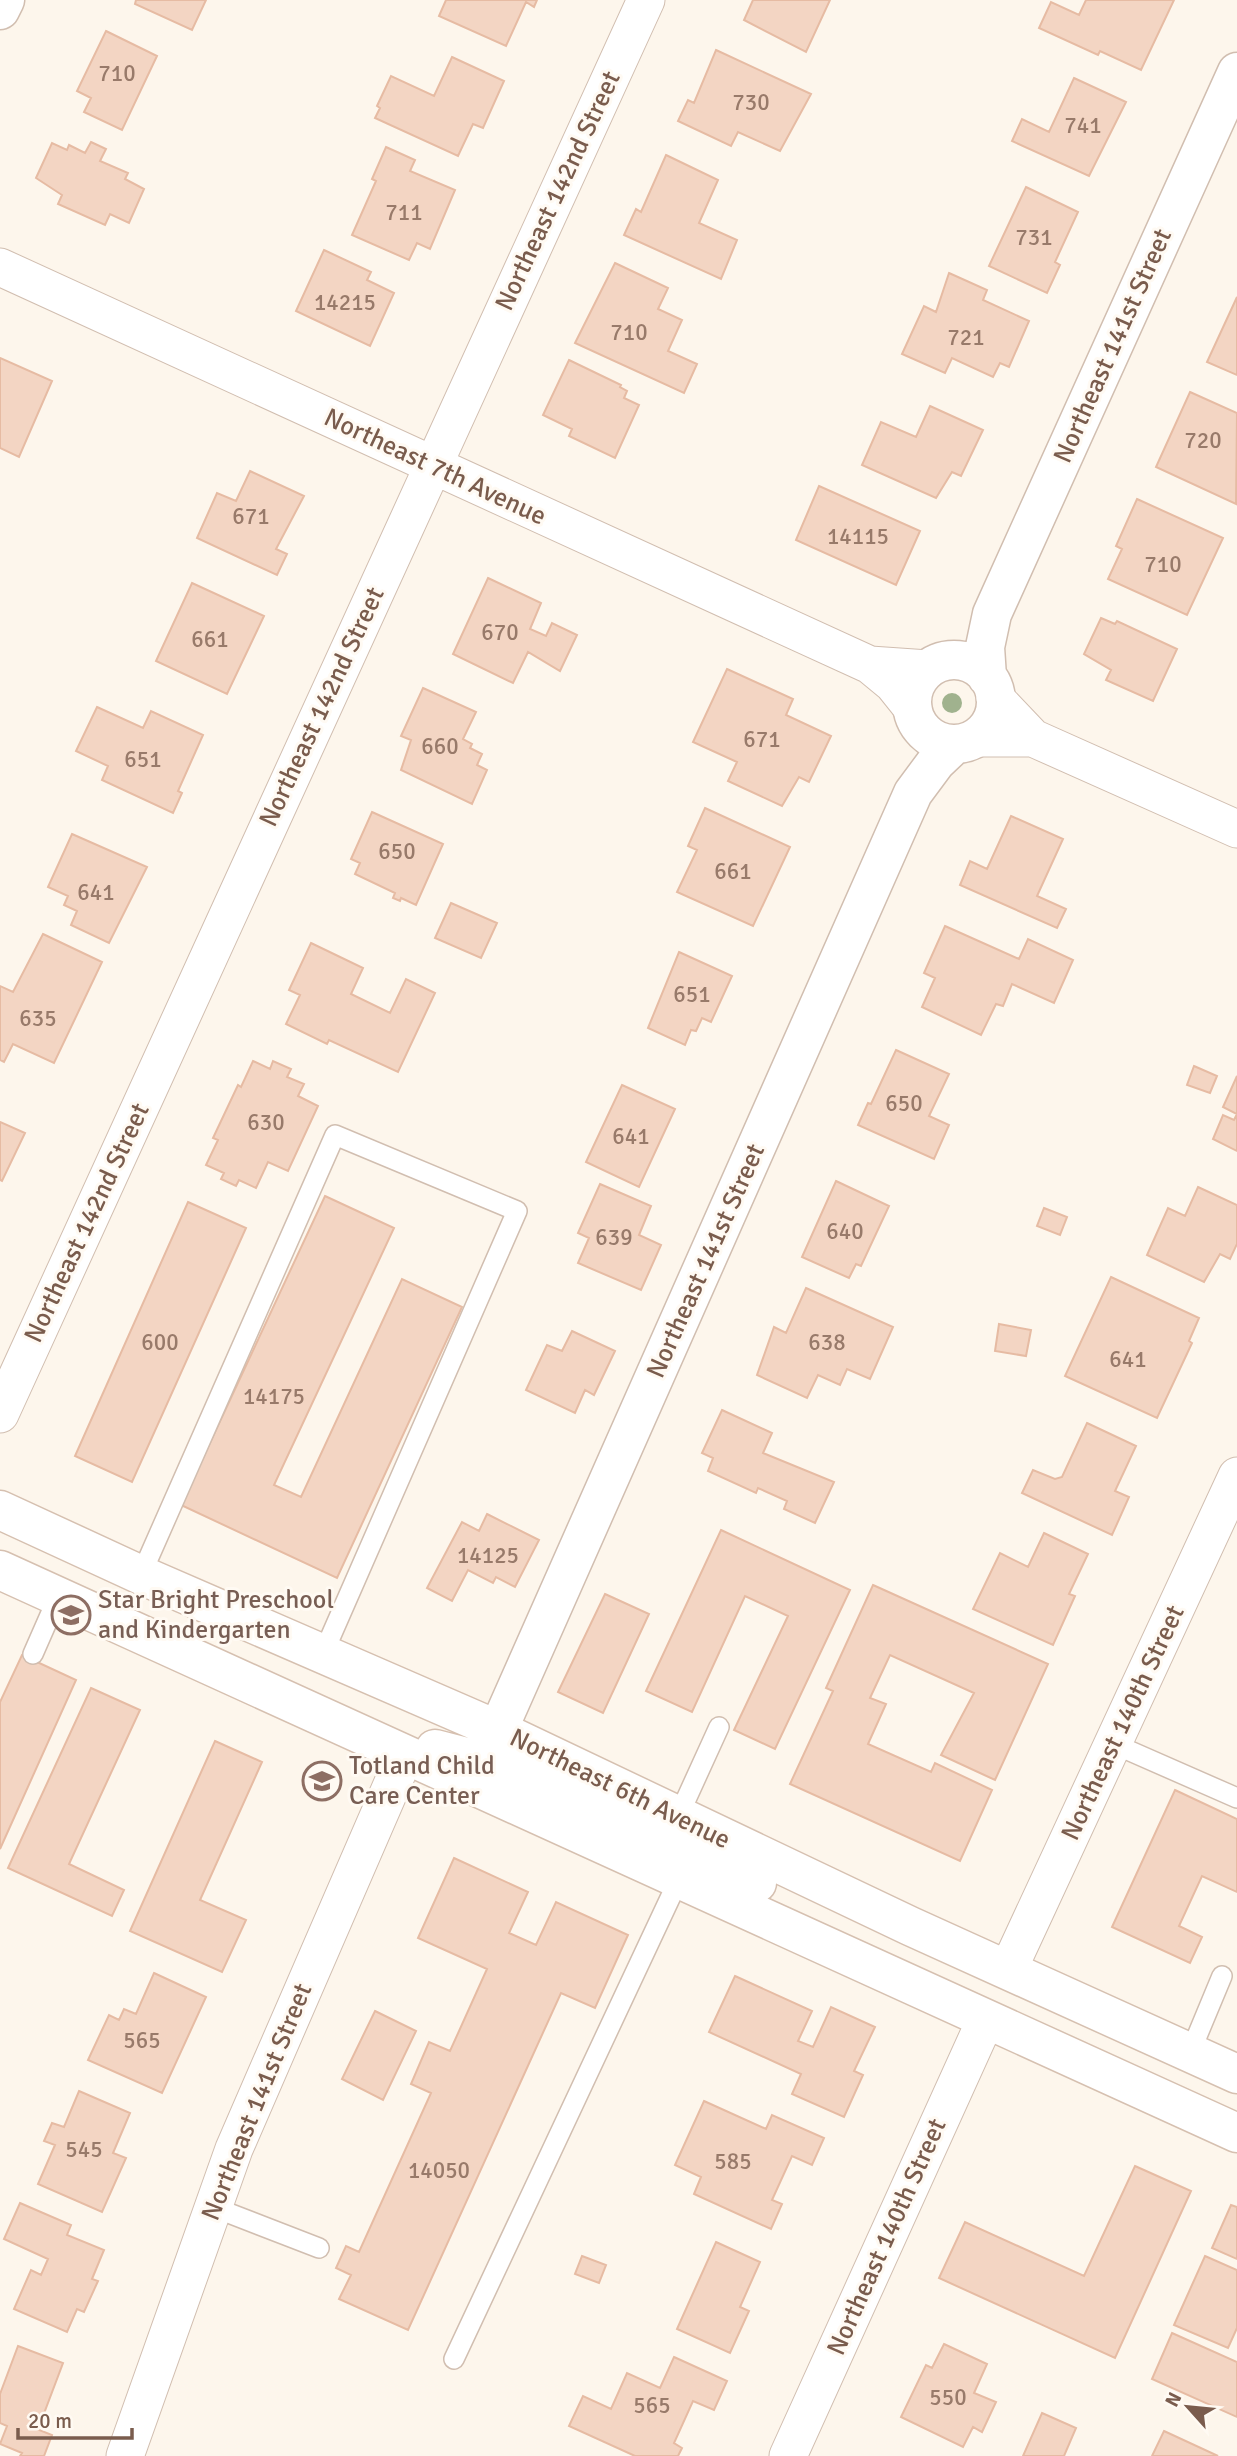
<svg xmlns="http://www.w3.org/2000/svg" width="1237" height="2456" font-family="Signika,sans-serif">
<rect width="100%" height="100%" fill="#fdf6ec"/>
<path fill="#f3d5c3" stroke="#e6bba3" stroke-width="2" d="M136,0H206L192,30L135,4Z
M446,0H537L534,7L526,2L506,46L439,16Z
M753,0H830L806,52L744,20Z
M1086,0H1174L1141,70L1100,51L1098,55L1039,28L1051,2L1079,15Z
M106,31L157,56L122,130L84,112L91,98L77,91Z
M716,50L811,94L780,151L738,132L731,146L678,121L688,100L694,103Z
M452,57L504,81L483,128L473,124L458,156L375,118L380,108L377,106L391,76L434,96Z
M1074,78L1126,102L1089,176L1012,141L1022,119L1049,132Z
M91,142L106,149L100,161L128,173L125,179L144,189L129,223L110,214L105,225L58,204L62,195L36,178L52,143L67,150L69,145L85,153Z
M386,147L415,160L410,171L455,190L430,249L417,243L409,260L352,235L376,181L372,179Z
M666,155L718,180L699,223L737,240L721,279L624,235L636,209L641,212Z
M1026,187L1078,212L1055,262L1060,265L1047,293L989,266Z
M324,250L371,272L367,280L394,293L370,346L296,311Z
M615,263L668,288L658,309L682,320L668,351L697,364L684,393L575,343Z
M949,273L987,290L983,300L1029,321L1009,367L1000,363L993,377L952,358L945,373L902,354L924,306L936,312Z
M1237,297V375L1207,362Z
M0,358L52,381L19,457L0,448Z
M569,360L621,385L620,387L627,391L624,398L639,405L615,458L569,436L572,429L543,415Z
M1190,392L1237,413L1236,504L1156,467Z
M930,406L983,430L961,476L952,472L936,498L862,465L881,422L916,437Z
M250,471L304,496L276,549L287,554L277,575L197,538L217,493L236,501Z
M819,486L920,531L896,585L796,540Z
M1137,499L1223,538L1187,615L1108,579L1122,549L1116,546Z
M488,578L541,603L530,629L546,636L552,623L577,635L560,671L528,652L513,683L453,654Z
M192,583L264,616L227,694L156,661Z
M1101,618L1115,624L1117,621L1177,649L1153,701L1106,680L1111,670L1084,654Z
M727,669L793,699L786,715L831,736L809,782L799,777L782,806L728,781L737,762L693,742Z
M423,688L476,712L463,739L472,744L470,748L482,754L477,765L487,770L472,804L401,770L411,740L401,736Z
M97,707L143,728L151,711L203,735L178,791L182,793L173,813L102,780L108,766L76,751Z
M705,808L790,847L753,926L677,892L697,850L688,846Z
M372,812L443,844L416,905L401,898L400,901L393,898L395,893L355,874L360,863L351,859Z
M1011,816L1063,839L1037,896L1066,909L1057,928L960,885L970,861L987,869Z
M72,834L147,867L109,943L71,925L77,911L64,905L68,896L48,887Z
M451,903L497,923L481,958L435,938Z
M945,926L1019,959L1028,939L1073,960L1054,1003L1012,984L1003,1006L996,1004L981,1035L922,1007L935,978L924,973Z
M43,934L102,962L54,1063L13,1044L4,1062L0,1060V986L13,992Z
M311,943L363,968L351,994L390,1013L406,979L435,993L398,1072L329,1040L327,1044L286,1024L300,995L289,990Z
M679,952L732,976L711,1022L702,1018L696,1031L691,1030L685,1045L648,1028Z
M896,1050L949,1074L929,1116L949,1125L934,1159L858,1125L868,1103L871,1104Z
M253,1061L270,1069L273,1061L291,1069L287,1077L304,1084L298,1096L318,1106L288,1171L268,1162L256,1188L239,1180L236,1186L221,1179L224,1173L206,1165L218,1140L213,1138L238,1085L241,1087Z
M1194,1066L1217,1076L1210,1093L1187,1085Z
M1237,1076V1151L1213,1139L1223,1115L1234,1120L1237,1114L1223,1107Z
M622,1085L675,1109L639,1187L586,1162Z
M0,1122L25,1133L2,1181L0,1180Z
M836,1181L889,1206L861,1266L856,1264L849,1278L802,1257Z
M600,1184L651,1206L639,1235L661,1245L641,1290L578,1263L589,1238L578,1233Z
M1198,1187L1237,1205V1244L1230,1259L1220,1254L1204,1282L1147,1255L1168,1208L1185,1216Z
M325,1196L394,1228L274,1485L301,1497L402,1279L462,1307L337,1578L181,1505Z
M188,1202L246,1228L132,1482L75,1456Z
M1044,1208L1067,1217L1060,1235L1037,1226Z
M1111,1277L1199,1318L1189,1341L1192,1343L1157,1418L1065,1376Z
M806,1288L893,1327L870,1379L847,1369L840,1385L818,1375L807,1398L757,1375L774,1327L786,1333Z
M999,1324L1031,1330L1026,1356L995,1351Z
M572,1331L615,1351L594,1395L585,1390L575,1413L526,1390L547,1345L562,1351Z
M722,1410L772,1433L763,1453L834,1482L815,1523L784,1509L787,1501L758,1488L756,1493L708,1471L713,1458L702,1453Z
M1087,1423L1136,1446L1115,1491L1129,1497L1112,1535L1022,1493L1033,1470L1055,1479L1062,1477Z
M487,1514L539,1540L515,1587L496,1577L493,1583L468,1570L452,1601L427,1588L462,1522L479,1531Z
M721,1530L850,1590L775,1749L734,1730L788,1616L745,1596L692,1712L646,1691Z
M1044,1533L1088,1554L1069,1594L1075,1596L1053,1645L973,1609L1000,1553L1028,1567Z
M873,1585L1048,1664L995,1780L941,1755L974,1693L890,1655L870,1698L886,1704L868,1744L931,1772L935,1763L992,1790L960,1861L790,1784L833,1691L826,1688Z
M605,1594L649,1614L603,1713L558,1692Z
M22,1655L76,1680L0,1849V1702Z
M91,1688L140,1710L69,1864L124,1890L112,1916L8,1868Z
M215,1741L262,1762L200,1900L246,1920L222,1972L130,1931Z
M1175,1790L1237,1819V1892L1202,1876L1179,1926L1202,1937L1190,1963L1112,1927Z
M454,1858L528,1892L509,1933L536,1945L556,1902L628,1935L595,2008L561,1993L408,2330L339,2299L351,2275L336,2268L346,2246L359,2252L431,2093L411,2084L429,2042L450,2051L487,1969L418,1938Z
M154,1973L206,1997L162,2093L88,2060L109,2015L119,2020L124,2009L136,2014Z
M735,1976L812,2011L798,2041L813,2047L831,2007L875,2027L854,2071L863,2075L844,2117L792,2094L801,2074L709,2032Z
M375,2011L416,2031L383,2100L342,2079Z
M79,2091L130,2113L113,2153L126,2158L102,2212L38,2184L55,2145L44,2141L52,2123L64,2127Z
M704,2101L766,2129L772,2115L824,2138L812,2165L792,2156L772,2200L782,2204L771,2229L694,2194L701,2177L675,2165Z
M1135,2166L1191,2191L1115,2358L939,2278L965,2222L1084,2276Z
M20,2203L71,2225L67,2235L104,2250L92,2279L98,2281L84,2312L77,2309L67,2332L14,2309L31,2270L41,2275L48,2259L4,2239Z
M1231,2205L1237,2207V2259L1212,2248Z
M716,2242L760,2262L740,2307L749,2311L730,2353L677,2329Z
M582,2256L606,2265L599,2283L575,2274Z
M1205,2256L1237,2270V2328L1228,2348L1174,2325Z
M1172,2333L1237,2362V2417L1152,2379Z
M944,2344L987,2364L974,2393L996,2402L982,2432L973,2427L963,2447L901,2417L926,2365L932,2368Z
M18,2346L63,2363L43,2416L39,2415L34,2428L52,2435L44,2456H20L22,2453L0,2444L7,2426L0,2423V2394Z
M674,2357L727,2381L714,2410L693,2401L674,2443L682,2448L678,2456H635L569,2426L583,2396L611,2409L627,2373L660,2388Z
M1042,2413L1076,2428L1064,2456H1023Z
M1164,2431L1218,2456H1152Z"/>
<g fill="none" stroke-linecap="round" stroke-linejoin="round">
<defs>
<path id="service" d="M141,1575L335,1135L517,1211L323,1654
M33,1654L58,1597
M1114,1744L1237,1798
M678,1817L719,1727
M1190,2053L1222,1976
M213,2207L319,2248
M454,2359L679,1879"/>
<path id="minor" d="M0,267L870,665L893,684L913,709
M870,665L928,669
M995,698L1033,738L1237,829
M976,738H1033
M0,1414L646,0
M1008,1970L1237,1476
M125,2456L234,2149L405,1755
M788,2456L986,2019"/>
<path id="tertiary" d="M0,10L5,0
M912 702a42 42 0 1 1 84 0a42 42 0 1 1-84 0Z
M987,677L985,647L992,614L1237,72
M498,1730L913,793L936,762L955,744"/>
<path id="secondary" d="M0,1510L141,1575L498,1730L910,1926L1237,2074
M0,1570L1237,2133
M435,1749L489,1763L757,1883"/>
</defs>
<use href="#service" stroke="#d1beb0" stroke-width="22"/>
<use href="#minor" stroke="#d1beb0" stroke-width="39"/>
<use href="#tertiary" stroke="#d1beb0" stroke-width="41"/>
<use href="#secondary" stroke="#d6c0b0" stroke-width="41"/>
<use href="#service" stroke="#fff" stroke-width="19"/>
<use href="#minor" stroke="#fff" stroke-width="37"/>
<use href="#tertiary" stroke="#fff" stroke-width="38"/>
<use href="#secondary" stroke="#fff" stroke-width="38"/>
</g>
<circle fill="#a0b28e" cx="952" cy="703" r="10"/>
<defs>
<symbol id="school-ring" viewBox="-11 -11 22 22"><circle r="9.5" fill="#fffaf3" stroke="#8d6e63" stroke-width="1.5"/><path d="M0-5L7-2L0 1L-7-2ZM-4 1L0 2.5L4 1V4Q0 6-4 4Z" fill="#8d6e63"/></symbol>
</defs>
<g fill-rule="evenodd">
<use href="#school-ring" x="49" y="1593" width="44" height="44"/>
<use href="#school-ring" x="300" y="1759" width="44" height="44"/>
</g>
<g text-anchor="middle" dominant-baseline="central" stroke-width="6" stroke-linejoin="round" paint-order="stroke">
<g font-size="23" fill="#987a6a">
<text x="117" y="73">710</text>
<text x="751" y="102">730</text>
<text x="1083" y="125">741</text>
<text x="404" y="212">711</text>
<text x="1034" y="237">731</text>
<text x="345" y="302">14215</text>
<text x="629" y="332">710</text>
<text x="966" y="337">721</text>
<text x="1203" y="440">720</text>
<text x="251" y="516">671</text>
<text x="858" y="536">14115</text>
<text x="1163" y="564">710</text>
<text x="500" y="632">670</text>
<text x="210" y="639">661</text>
<text x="762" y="739">671</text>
<text x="440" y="746">660</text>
<text x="143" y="759">651</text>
<text x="397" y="851">650</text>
<text x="733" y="871">661</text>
<text x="96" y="892">641</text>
<text x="692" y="994">651</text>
<text x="38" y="1018">635</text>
<text x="904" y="1103">650</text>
<text x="266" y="1122">630</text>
<text x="631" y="1136">641</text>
<text x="845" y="1231">640</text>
<text x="614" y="1237">639</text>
<text x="160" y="1342">600</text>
<text x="827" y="1342">638</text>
<text x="1128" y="1359">641</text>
<text x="274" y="1396">14175</text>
<text x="488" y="1555">14125</text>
<text x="142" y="2040">565</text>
<text x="84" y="2149">545</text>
<text x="733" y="2161">585</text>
<text x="439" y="2170">14050</text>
<text x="948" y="2397">550</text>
<text x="652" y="2405">565</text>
</g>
<g font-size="26" fill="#7a5c4d" stroke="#fffaf3">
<text transform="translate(558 191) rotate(-65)">Northeast 142nd Street</text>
<text transform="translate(1113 346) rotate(-66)">Northeast 141st Street</text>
<text transform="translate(435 467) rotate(25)">Northeast 7th Avenue</text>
<text transform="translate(322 707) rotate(-65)">Northeast 142nd Street</text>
<text transform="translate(87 1223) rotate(-65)">Northeast 142nd Street</text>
<text transform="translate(706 1261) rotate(-66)">Northeast 141st Street</text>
<text transform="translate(1123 1723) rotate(-65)">Northeast 140th Street</text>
<text transform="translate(620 1789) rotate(26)">Northeast 6th Avenue</text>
<text transform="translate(257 2102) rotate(-68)">Northeast 141st Street</text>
<text transform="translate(887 2237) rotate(-66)">Northeast 140th Street</text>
</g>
<g font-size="26" fill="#785e54" stroke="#fffaf3" text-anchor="start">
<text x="98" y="1600">Star Bright Preschool<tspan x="98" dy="30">and Kindergarten</tspan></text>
<text x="349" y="1766">Totland Child<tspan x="349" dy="30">Care Center</tspan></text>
</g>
</g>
<g transform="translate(1188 2407) rotate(297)" stroke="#fffaf3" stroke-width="5" paint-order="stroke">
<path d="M0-5L12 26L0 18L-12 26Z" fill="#7a5c4d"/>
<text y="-10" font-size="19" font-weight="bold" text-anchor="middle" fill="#7a5c4d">N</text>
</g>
<path d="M18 2428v10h114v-10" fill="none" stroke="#7a5c4d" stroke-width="3.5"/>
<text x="28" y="2428" font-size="21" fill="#7a5c4d" stroke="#fffaf3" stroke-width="5" paint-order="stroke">20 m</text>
</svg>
